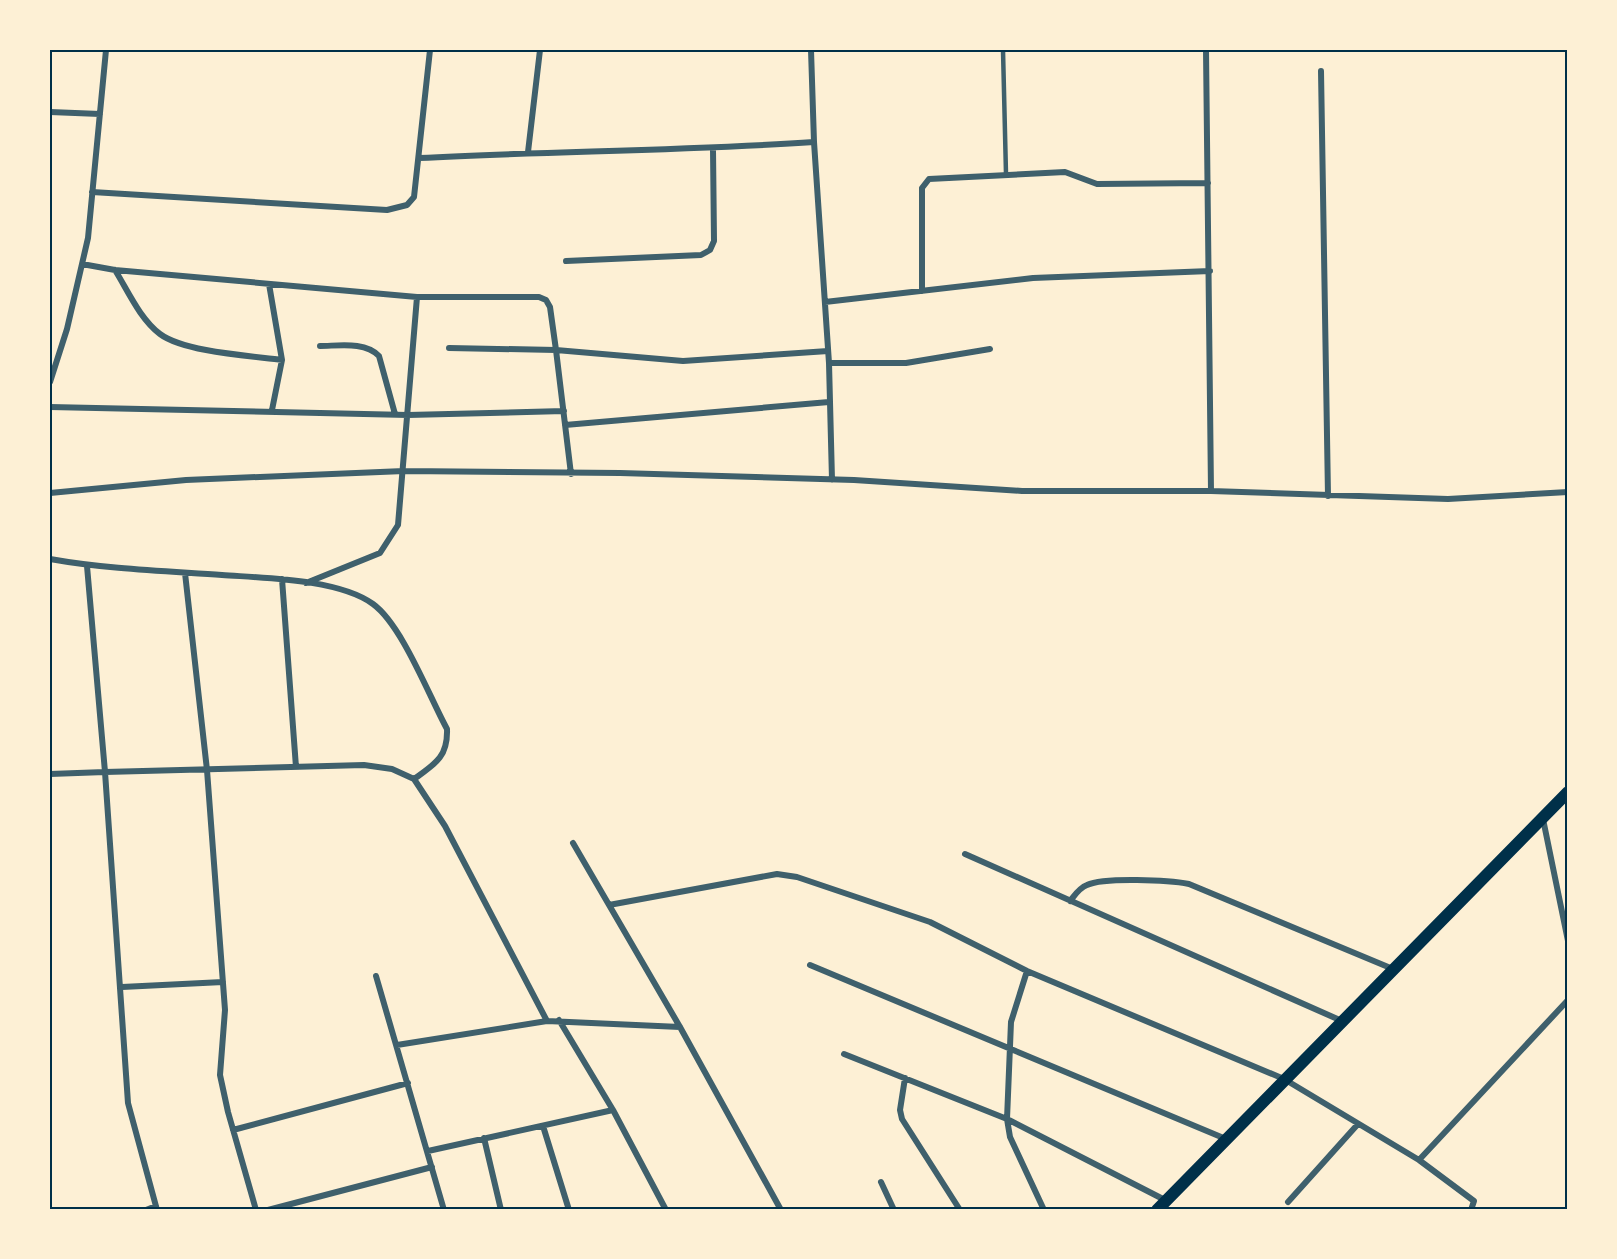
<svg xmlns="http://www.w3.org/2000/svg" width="1617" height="1259" font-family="'Roboto Serif',serif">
<rect width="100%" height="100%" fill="#fdf0d5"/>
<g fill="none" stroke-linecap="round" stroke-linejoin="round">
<path stroke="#3f606c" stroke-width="4.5" d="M1003,50L1006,174"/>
<path stroke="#3f606c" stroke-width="6" d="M811,50L814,142L829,363L832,480
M1206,50L1211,491
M1321,71L1328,496
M50,112L100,114
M528,152L540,50
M419,158C551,151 682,151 814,142
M92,192L387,210L407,205L414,197L430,50
M566,261L701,255L710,250L714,241L713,149
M82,264L115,270L417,297H539L546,300L550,307L556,350L571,474
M115,270C128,291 140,319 160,334C184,352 252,356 282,360
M269,284L282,360L272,410
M922,291V188L929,179L1065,172L1097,184L1208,183
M825,302L1033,278L1210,271
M320,346C338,346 365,341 379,356L395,414
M449,348L556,350L683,361L828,351
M829,363H906L990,349
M50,382L67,329L88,238L106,50
M50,407L408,415L564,411
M565,425L829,402
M50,493L186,480L404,471L620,473L854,480L1022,491H1211L1448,499L1568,492
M50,559C106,569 164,571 222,575C264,578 339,579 373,604C402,625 429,696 447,729C448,757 435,764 414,779L445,826L547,1021L680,1027
M87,566L105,772L364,765L392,769L414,779
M185,573L207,770L225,1010L220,1075L228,1112L256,1210
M282,579L296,767
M306,583L380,553L398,525L417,297
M50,774L105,772L128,1103L157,1210
M1543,819L1568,941
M573,843L680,1027L781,1210
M965,854L1342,1021
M1070,901C1075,895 1079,888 1087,885C1104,877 1169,880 1189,884L1393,969
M609,905L777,874L797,877L930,922L1027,971L1284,1079L1419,1160
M810,965L1226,1139
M1027,971L1011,1022L1007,1119L1010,1137L1044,1210
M376,976L444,1210
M122,987L223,982
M559,1020L613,1110L666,1210
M397,1045L547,1021
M844,1054L1007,1119L1165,1200
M905,1078L900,1110L902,1119L960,1210
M543,1126L569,1210
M233,1130L408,1083
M484,1138L501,1210
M428,1151L613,1110
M881,1182L894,1210
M1288,1202L1358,1124
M146,1210L156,1206
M268,1210L432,1167
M1471,1210L1474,1201L1419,1160L1568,1000"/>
<path stroke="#003049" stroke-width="12" d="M1157,1210L1568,792"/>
</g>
<rect width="1617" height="1259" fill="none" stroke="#fdf0d5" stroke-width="102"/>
<rect x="51" y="51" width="1515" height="1157" fill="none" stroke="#003049" stroke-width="2"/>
</svg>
